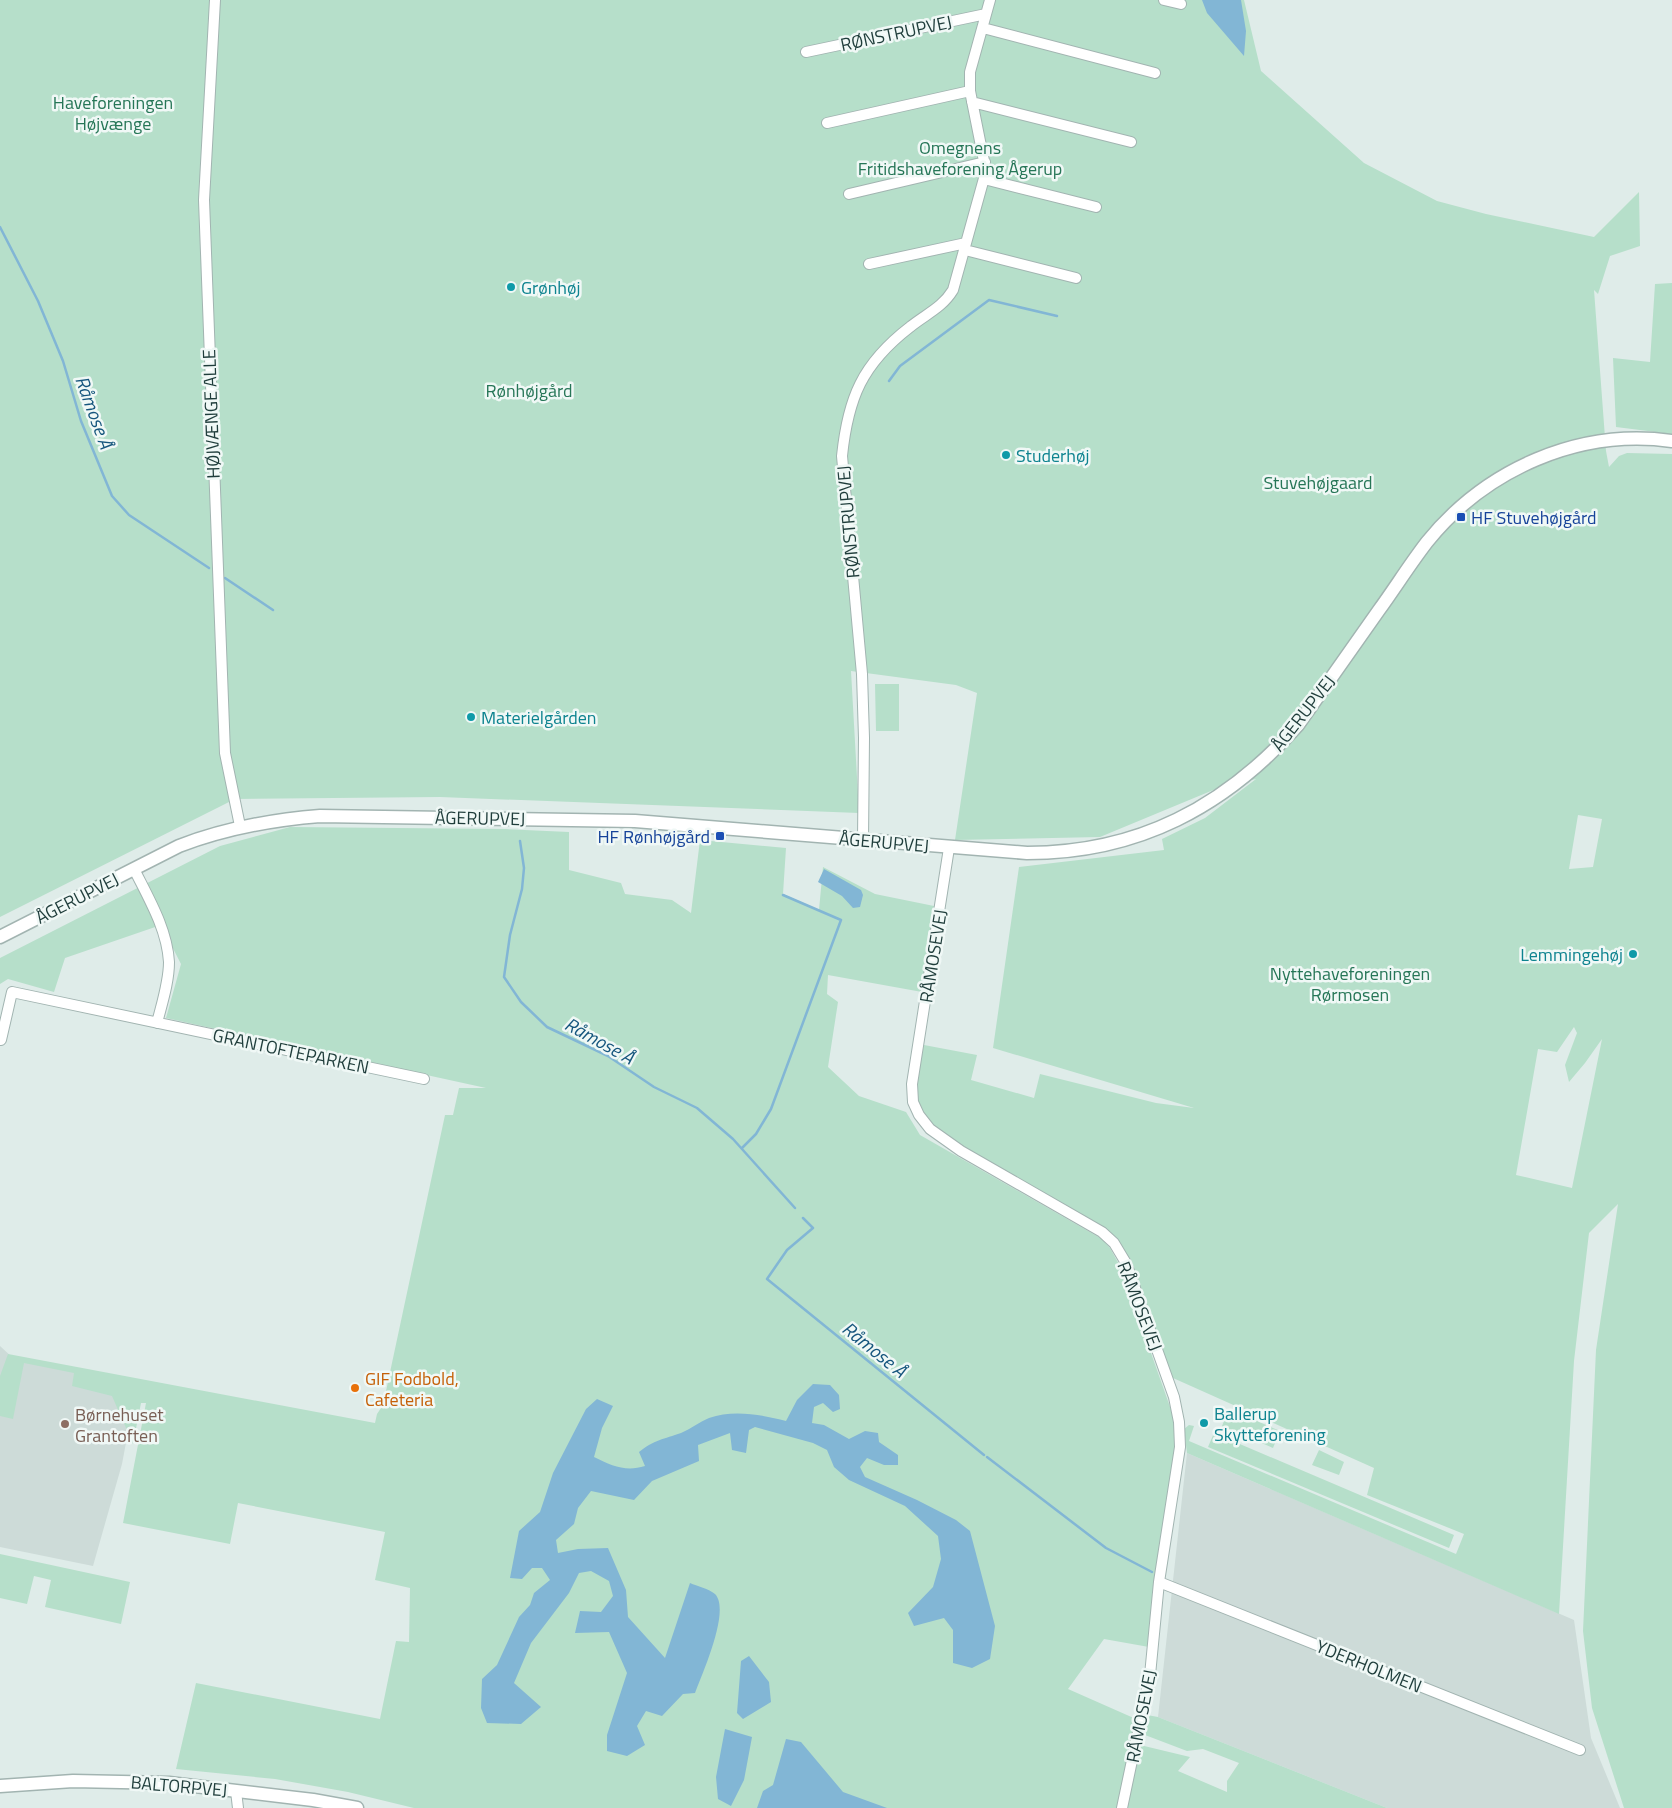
<svg xmlns="http://www.w3.org/2000/svg" width="1672" height="1808" font-family="'Titillium Web',sans-serif">
<rect width="100%" height="100%" fill="#dfece9"/>
<path fill="#cddbd8" d="M0,1346L13,1358L137,1384L122,1464L93,1566L0,1547Z
M1187,1453L1574,1620L1591,1738L1620,1808H1387L1158,1717Z"/>
<path fill="#b6dfca" fill-rule="evenodd" d="M0,0H1244L1261,71L1364,163L1437,201L1486,214L1594,237L1639,192L1640,246L1610,256L1598,294L1594,290L1606,451L1609,467L1619,456L1627,453L1672,454V1808H1624L1592,1708L1583,1631L1596,1350L1618,1204L1589,1233L1574,1361L1559,1614L1187,1453L1184,1429L1189,1425L1194,1426L1189,1441L1456,1554L1464,1534L1367,1495L1374,1468L1173,1378L1116,1240L1106,1230L964,1147L933,1126L917,1102L916,1083L924,1045L977,1055L971,1080L1034,1098L1040,1074L1156,1103L1194,1108L993,1048L1019,867L1164,850L1162,839L1205,818L1256,779L1223,786L1100,837L955,840L977,693L956,685L851,671L859,813L440,797L235,799L0,917ZM1578,815L1602,819L1593,867L1569,869ZM1574,1027L1577,1033L1565,1065L1569,1082L1585,1063L1602,1039L1572,1188L1516,1175L1538,1049L1557,1052Z
M1672,283V434L1616,427L1613,358L1650,362L1655,284Z
M875,684H899V731H876Z
M290,827L505,829L569,832V870L621,883L625,894L672,900L691,913L700,840L786,848L783,894L819,910L823,867L875,894L934,906L922,992L828,975L827,994L838,1002L828,1067L859,1096L906,1112L920,1135L1102,1239L1110,1248L1121,1268L1175,1421V1447L1154,1580L1149,1647L1104,1639L1068,1689L1145,1723L1147,1715L1158,1717L1387,1808H414L348,1792L275,1779L176,1769L196,1683L380,1719L396,1641L409,1642L410,1588L375,1580L385,1532L238,1503L230,1544L123,1523L146,1403H141L133,1444L112,1396L72,1386L74,1373L24,1363L13,1419L0,1416V1376L8,1354L375,1423L377,1414L383,1405L445,1115H453L459,1088H486L166,1018L181,964L161,925L65,958L54,992L8,979L0,984V958L220,846ZM1145,1735L1187,1751L1203,1749L1239,1763L1227,1781V1792L1178,1771L1190,1757L1140,1745Z
M1229,1409L1280,1431L1273,1448L1222,1426Z
M1214,1433L1454,1535L1449,1548L1208,1447Z
M1319,1450L1344,1462L1339,1475L1312,1465Z
M0,1554L130,1582L121,1624L45,1607L51,1580L34,1576L27,1604L0,1598Z"/>
<path fill="#82b6d5" d="M1202,0H1241L1246,31L1244,56L1207,13Z
M824,869L861,890L863,895L860,907L853,908L842,896L818,882Z
M813,1384L830,1385L839,1395L840,1409L833,1412L823,1403L814,1407L812,1423L824,1425L849,1439L865,1431L878,1433L879,1442L898,1455V1465H884L867,1458L860,1467L865,1477L917,1500L956,1520L970,1531L995,1626L990,1659L972,1668L953,1663V1630L944,1618L914,1626L908,1613L933,1587L941,1559L938,1536L905,1506L849,1480L834,1467L827,1450L813,1443L755,1427L749,1430L746,1453L732,1450L730,1433L698,1445L699,1461L652,1481L634,1500L591,1491L578,1508L574,1524L556,1540L558,1553L578,1549L608,1548L626,1590L628,1617L665,1658L690,1583C697,1586 709,1589 715,1594C731,1610 702,1674 695,1693L683,1694L662,1716L646,1711L637,1726L645,1745L627,1756L607,1751V1735L627,1673L609,1632L575,1633L580,1611L601,1612L613,1596L609,1581L591,1571L579,1573L569,1593L531,1643L514,1683L541,1707L521,1724L487,1723L481,1708L482,1679L497,1665L519,1617L530,1605L534,1593L550,1580L542,1568H532L522,1579L510,1578L519,1531L540,1512L553,1473L586,1409L597,1399L613,1406L602,1428L594,1457C612,1466 626,1472 645,1466L639,1452C654,1440 664,1439 681,1433C691,1429 699,1422 709,1418C734,1409 762,1415 786,1421L797,1400Z
M749,1656L769,1682L771,1702L743,1719L737,1713L741,1661Z
M725,1729L752,1737L744,1780L731,1806L718,1799L716,1777Z
M786,1739L801,1742L843,1792L887,1808H757L763,1791L773,1785Z"/>
<g fill="none" stroke-linecap="round" stroke-linejoin="round">
<path stroke="#82b6d5" stroke-width="2.5" d="M0,227L38,301L63,361L81,421L112,496L129,515L209,568
M889,381L900,366L989,300L1057,316
M225,578L273,610
M520,841L524,868L522,889L510,935L504,977L521,1002L547,1027L608,1056L654,1087L697,1108L733,1139L795,1208
M742,1148L756,1134L771,1109L841,920L783,895
M803,1218L813,1228L787,1250L767,1279L984,1455
M987,1457L1106,1548L1152,1572"/>
<defs>
<path id="minor" d="M215,0L204,200L225,753L240,826
M1164,0L1181,4
M983,28L1155,73
M806,52L986,14
M972,102L1131,142
M827,123L970,91
M984,179L1096,207
M849,194L985,162
M965,250L1076,278
M869,264L966,243
M863,840L864,738L862,674L842,456C848,398 862,364 910,327C926,314 942,308 953,290L986,171L970,91V72L990,0
M949,848L912,1084L913,1102L919,1115L930,1129L961,1151L1102,1232L1114,1243L1126,1263L1174,1397L1179,1422L1180,1447L1159,1582L1150,1675L1122,1808
M134,869C149,899 167,929 169,962C169,982 162,1003 157,1023
M1,1040L12,992L424,1079
M1159,1582L1580,1750
M236,1791L238,1808"/>
<path id="tertiary" d="M0,937L179,846C226,828 270,820 320,816L635,821L1027,853C1138,853 1225,807 1298,725C1325,687 1352,648 1379,610C1395,588 1410,564 1427,542C1486,469 1579,428 1672,441
M0,1786L73,1781L169,1783L313,1800L357,1808"/>
</defs>
<use href="#minor" stroke="#a2b4b1" stroke-width="12"/>
<use href="#tertiary" stroke="#a2b4b1" stroke-width="15"/>
<use href="#minor" stroke="#fff" stroke-width="10"/>
<use href="#tertiary" stroke="#fff" stroke-width="12"/>
</g>
<g fill="#0f9aa8" stroke="#f0f8f6" stroke-width="2">
<circle cx="511" cy="287" r="5"/>
<circle cx="1006" cy="455" r="5"/>
<circle cx="471" cy="717" r="5"/>
<circle cx="1633" cy="954" r="5"/>
<circle cx="1204" cy="1423" r="5"/>
</g>
<g fill="#1a4fb4" stroke="#f0f8f6" stroke-width="2">
<rect x="1456" y="512" width="10" height="10" rx="2.5"/>
<rect x="715" y="831" width="10" height="10" rx="2.5"/>
</g>
<circle fill="#e8710a" stroke="#f0f8f6" stroke-width="2" cx="355" cy="1388" r="5"/>
<circle fill="#8d6e63" stroke="#f0f8f6" stroke-width="2" cx="65" cy="1424" r="5"/>
<g text-anchor="middle" dominant-baseline="central" stroke-width="5" stroke-linejoin="round" paint-order="stroke">
<g font-size="18" fill="#1f3d3b" stroke="#f0f8f6">
<text transform="translate(896 33) rotate(-12)">RØNSTRUPVEJ</text>
<text transform="translate(211 414) rotate(-92)">HØJVÆNGE ALLE</text>
<text transform="translate(848 522) rotate(-95)">RØNSTRUPVEJ</text>
<text transform="translate(1303 713) rotate(-52)">ÅGERUPVEJ</text>
<text transform="translate(480 818) rotate(1)">ÅGERUPVEJ</text>
<text transform="translate(884 842) rotate(5)">ÅGERUPVEJ</text>
<text transform="translate(77 898) rotate(-27)">ÅGERUPVEJ</text>
<text transform="translate(933 956) rotate(-81)">RÅMOSEVEJ</text>
<text transform="translate(291 1051) rotate(12)">GRANTOFTEPARKEN</text>
<text transform="translate(1140 1306) rotate(69)">RÅMOSEVEJ</text>
<text transform="translate(1369 1666) rotate(22)">YDERHOLMEN</text>
<text transform="translate(1141 1716) rotate(-79)">RÅMOSEVEJ</text>
<text transform="translate(179 1786) rotate(5)">BALTORPVEJ</text>
</g>
<g font-size="18" fill="#267657" stroke="#f0f8f6">
<text x="113" y="102">Haveforeningen<tspan x="113" dy="21">Højvænge</tspan></text>
<text x="960" y="147">Omegnens<tspan x="960" dy="21">Fritidshaveforening Ågerup</tspan></text>
<text x="529" y="390">Rønhøjgård</text>
<text x="1318" y="482">Stuvehøjgaard</text>
<text x="1350" y="973">Nyttehaveforeningen<tspan x="1350" dy="21">Rørmosen</tspan></text>
</g>
<g font-size="18" fill="#0d838f" stroke="#f0f8f6" text-anchor="start">
<text x="521" y="287">Grønhøj</text>
<text x="1016" y="455">Studerhøj</text>
<text x="481" y="717">Materielgården</text>
<text x="1623" y="954" text-anchor="end">Lemmingehøj</text>
<text x="1214" y="1413">Ballerup<tspan x="1214" dy="21">Skytteforening</tspan></text>
</g>
<g font-size="18" fill="#164399" stroke="#f0f8f6" text-anchor="start">
<text x="1471" y="517">HF Stuvehøjgård</text>
<text x="710" y="836" text-anchor="end">HF Rønhøjgård</text>
</g>
<g font-size="18" fill="#c56008" stroke="#f0f8f6" text-anchor="start">
<text x="365" y="1378">GIF Fodbold,<tspan x="365" dy="21">Cafeteria</tspan></text>
</g>
<g font-size="18" fill="#785e54" stroke="#f0f8f6" text-anchor="start">
<text x="75" y="1414">Børnehuset<tspan x="75" dy="21">Grantoften</tspan></text>
</g>
<g font-size="19" font-style="italic" fill="#15557d" stroke="#f0f8f6">
<text transform="translate(95 412) rotate(70)">Råmose Å</text>
<text transform="translate(600 1040) rotate(29)">Råmose Å</text>
<text transform="translate(875 1349) rotate(39)">Råmose Å</text>
</g>
</g>
</svg>
